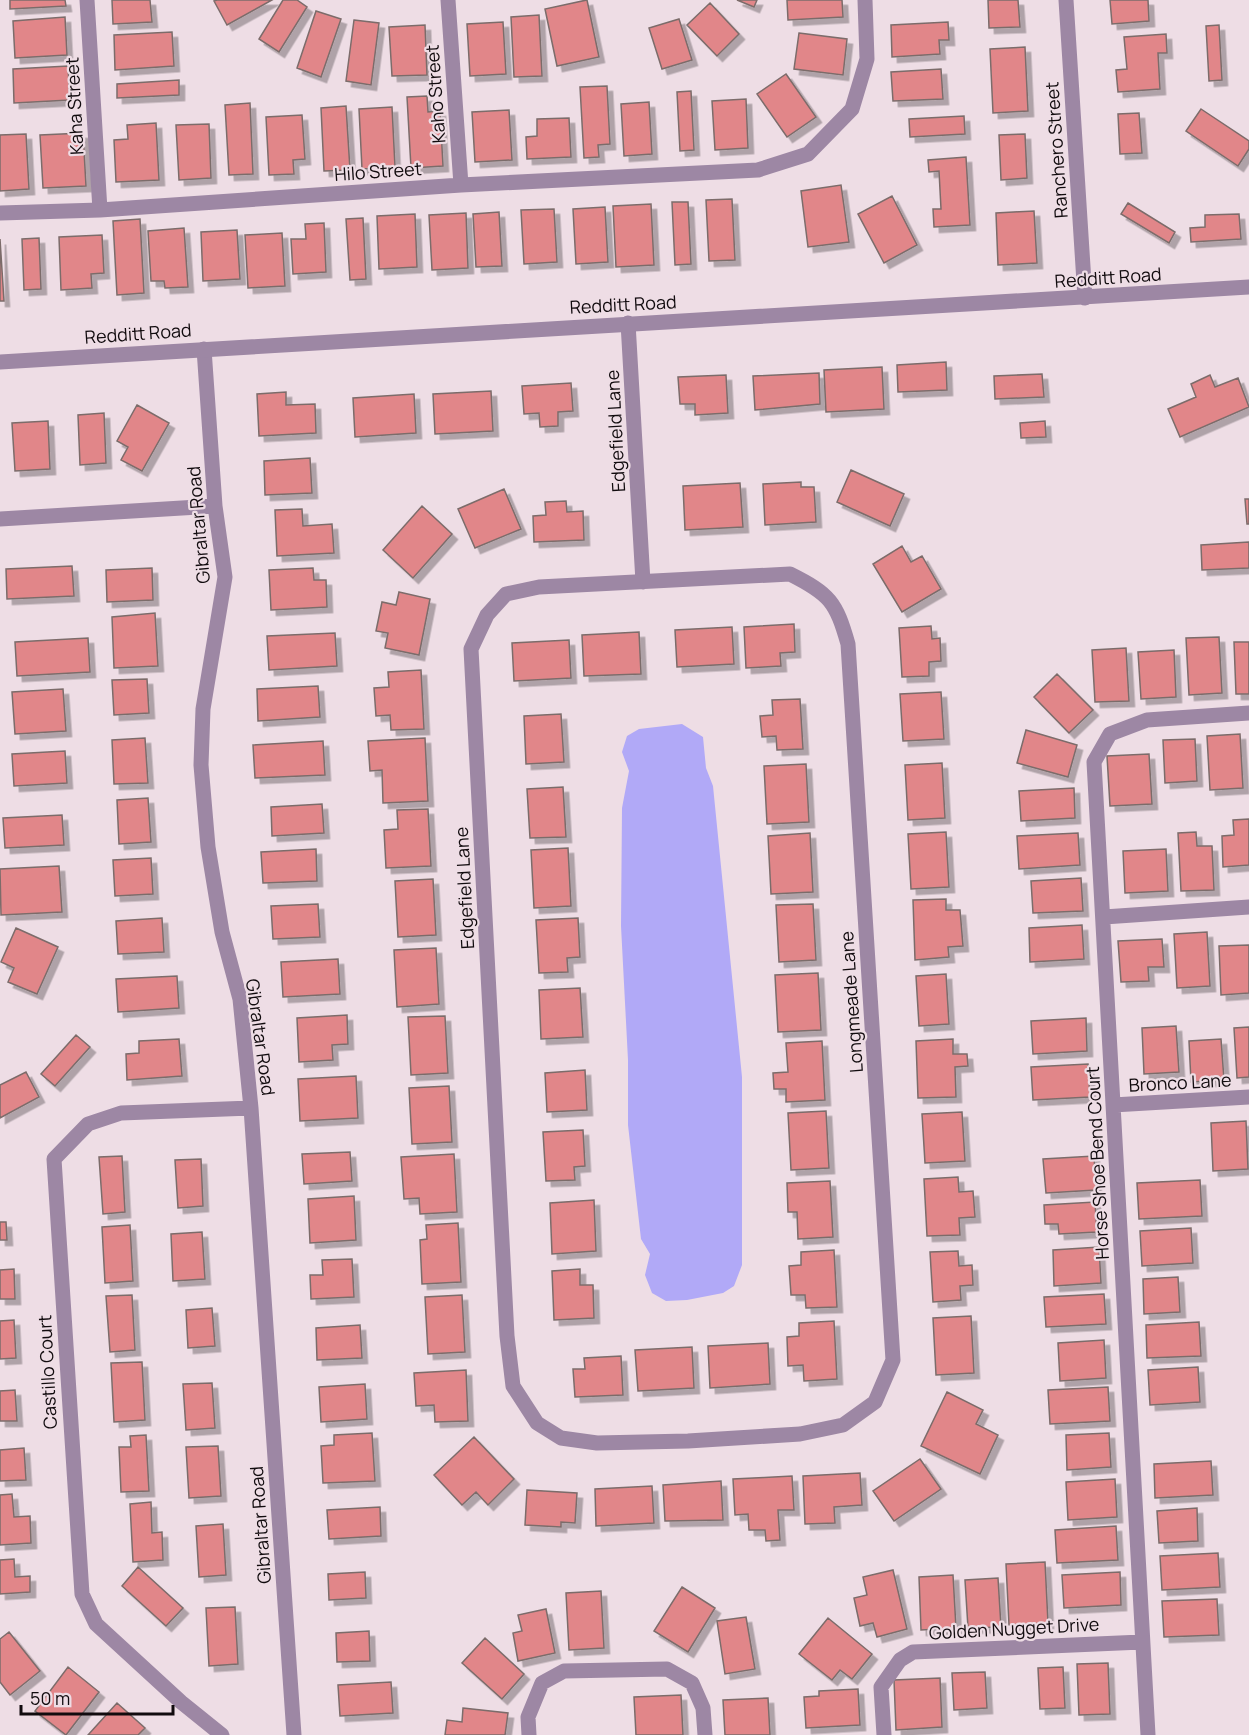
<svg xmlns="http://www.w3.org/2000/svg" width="1249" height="1735" font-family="Manrope,sans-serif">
<defs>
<filter id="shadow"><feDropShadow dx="5.5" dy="5.5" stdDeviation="0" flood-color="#0004"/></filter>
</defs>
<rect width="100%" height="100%" fill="#eedde5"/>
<path fill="#b1a9f7" d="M682,724L703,737L706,768L713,786L742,1077V1265L734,1286L723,1293L687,1300L666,1301L652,1293L645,1275L650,1254L641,1239L628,1125V1060L621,926L622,808L629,771L622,752L627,736L639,729Z"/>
<path fill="#e18689" stroke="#7c6c6b" stroke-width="1.5" filter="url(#shadow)" d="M10,0H65L66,6L10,9Z
M112,0H150L152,22L113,24Z
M217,0H272L227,25L214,1Z
M283,0H297L307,7L279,52L259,39Z
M587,0L599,57L557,66L545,9Z
M737,0H757L754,7Z
M787,0H842L843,17L788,20Z
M988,0H1018L1020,27L989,28Z
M1110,0H1148L1149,21L1112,24Z
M710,3L739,34L717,56L687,25Z
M316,11L341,19L321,77L297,68Z
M539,15L542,76L514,77L511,17Z
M65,17L67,55L15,58L13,21Z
M679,19L692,60L662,69L649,28Z
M354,20L379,23L371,85L346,81Z
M503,22L506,74L470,76L467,24Z
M948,22L949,40H939L940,54L892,57L891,25Z
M425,25L427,75L392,76L389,27Z
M1219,25L1222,80L1209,81L1206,26Z
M172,32L174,66L115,70L114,35Z
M799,33L847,39L843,75L794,69Z
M1166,34L1167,53H1158L1160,89L1118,92L1116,70L1127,69L1124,37Z
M1025,47L1028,111L993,113L990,49Z
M68,66L70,100L14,103L13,69Z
M941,69L943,99L893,101L891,72Z
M786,74L816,117L787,137L757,94Z
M179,80V95L117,98V84Z
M607,86L610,144L598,145L599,157L584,158L580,87Z
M691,91L694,150L680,151L677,92Z
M427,96L428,112L440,111L443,166L411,168L407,97Z
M746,99L748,148L715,150L712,101Z
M649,102L652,154L624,156L621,104Z
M250,103L253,174L229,175L225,105Z
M346,106L350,170L324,171L321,108Z
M392,107L395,167L362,169L359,109Z
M1201,109L1249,141V149L1238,166L1186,131Z
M509,110L512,160L475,162L472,112Z
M1139,113L1142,153L1120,154L1118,114Z
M302,115L305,159L293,160L294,174L269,175L266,117Z
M964,116L965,134L910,137L909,119Z
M569,118L571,157L527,159L526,137L537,136V119Z
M156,123L159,180L116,182L114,140L128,139L127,125Z
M209,124L211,178L179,180L176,125Z
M83,133L86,186L43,188L40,135Z
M26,134L29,189L0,191V135Z
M1025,134L1027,178L1001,180L999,135Z
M966,157L970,225L934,227L933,209H941L939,171L929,172L928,160Z
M841,185L849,242L808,247L801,191Z
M892,196L917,245L884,263L858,214Z
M732,199L735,260L709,261L706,200Z
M672,202H688L691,264L675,265Z
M1128,203L1175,232L1169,243L1121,214Z
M651,204L654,265L616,267L613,206Z
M605,207L608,262L576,264L573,209Z
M554,209L557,262L524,264L521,210Z
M1034,211L1037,263L998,265L996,213Z
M499,212L502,266L476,267L473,214Z
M466,213L468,268L432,270L429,215Z
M415,214L417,267L379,269L377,216Z
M1239,214L1241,239L1191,242L1190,228L1205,227V215Z
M363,218L366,279L350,280L346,219Z
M140,219L144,293L117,295L113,221Z
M324,223L326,272L293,274L291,239H306L305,224Z
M184,228L188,287L165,288L164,281H151L148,231Z
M237,230L240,279L203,281L201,232Z
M282,233L285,286L248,288L245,235Z
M102,235L104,273L91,274L92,288L61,290L59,237Z
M39,238L41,289L24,290L22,239Z
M0,239L4,301H0Z
M946,362L947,390L898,392L897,365Z
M882,367L884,409L826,412L824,370Z
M819,373L820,404L755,410L753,376Z
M1042,374L1044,397L995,399L994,376Z
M726,375L728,413L695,415V404H680L678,377Z
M1210,375L1215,387L1238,378L1249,407L1180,437L1168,409L1196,397L1191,384Z
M571,383L573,411L558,412V426L540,427L539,413L524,414L522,386Z
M491,391L493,431L435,434L433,394Z
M286,392V405L315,404L316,433L259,436L257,394Z
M414,394L416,433L355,437L353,398Z
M137,405L169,423L142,471L121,460L128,447L117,441Z
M104,413L106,463L80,465L78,415Z
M48,421L50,469L15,471L12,423Z
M1045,421L1046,437L1021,438L1020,423Z
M310,458L312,493L265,495L264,461Z
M851,470L904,494L890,526L837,502Z
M801,482V487H814L816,522L765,525L763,484Z
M740,483L743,527L685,530L683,486Z
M504,489L521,529L475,548L458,509Z
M1245,499H1249V524H1247Z
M566,501L567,512L583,511L584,540L534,542L533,516L546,515L545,502Z
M422,506L452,534L413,578L383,550Z
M302,509L303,526L332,524L334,553L277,556L275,510Z
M1249,542V568L1202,570L1201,545Z
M902,546L911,562L922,556L941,589L902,612L873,564Z
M72,566L74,596L7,599L6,569Z
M152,568L153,600L107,602L106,570Z
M313,568L314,580H326L327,607L271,610L269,570Z
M399,592L430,599L419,655L385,648L388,633L376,631L382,602L396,605Z
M155,613L158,666L114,668L112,617Z
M794,624L795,652L780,653L781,666L746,668L744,627Z
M931,626L932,639L940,638L941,661L929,662V676L902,677L899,628Z
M732,627L734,664L677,667L675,630Z
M639,632L641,674L584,676L582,635Z
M335,633L337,666L269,670L267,636Z
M1219,637L1222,693L1189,695L1186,638Z
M88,638L90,672L17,676L15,642Z
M569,640L571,678L514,681L512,643Z
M1234,642H1249V694H1236Z
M1126,648L1129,701L1095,702L1092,650Z
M1174,650L1176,697L1141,699L1138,652Z
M421,670L424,729L391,730L390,715L376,716L374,688L389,687L388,672Z
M1057,674L1093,710L1069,733L1034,697Z
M147,679L149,713L114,715L112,680Z
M318,686L320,717L258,721L257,689Z
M63,689L66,731L15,734L12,692Z
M941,692L944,739L903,741L900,694Z
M800,699L803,749L777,750L776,736L762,737L760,716L773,715L772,700Z
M561,714L564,762L526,764L524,716Z
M1026,730L1077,745L1068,777L1017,763Z
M1240,734L1243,788L1210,790L1207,736Z
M145,738L148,783L114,784L112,740Z
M425,738L428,801L383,803L382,770L370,771L368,741Z
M1195,739L1197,781L1165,783L1163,740Z
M323,741L325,775L255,778L253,745Z
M65,751L67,783L14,786L12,754Z
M1149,754L1152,804L1110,806L1107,756Z
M942,763L945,818L908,820L905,765Z
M806,764L809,822L767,824L764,766Z
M563,787L566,837L530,838L527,789Z
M1074,788L1075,818L1021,821L1019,791Z
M148,798L151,842L119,844L117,800Z
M322,804L324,833L272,836L271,807Z
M428,809L431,866L386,868L384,830L398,829L397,810Z
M62,815L64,845L5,848L3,818Z
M1249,819V865L1223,867L1222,836L1234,835L1233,820Z
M946,832L949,887L911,889L908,834Z
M1196,832L1197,846H1212L1214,890L1181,891L1178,833Z
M810,833L813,892L771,894L768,836Z
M1078,833L1080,865L1019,869L1017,836Z
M568,848L571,906L534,908L531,850Z
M316,849L317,881L263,883L261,852Z
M1166,849L1168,891L1125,893L1123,851Z
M151,858L153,894L115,896L113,860Z
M59,866L62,912L1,915L0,869Z
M1081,878L1083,911L1033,913L1031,881Z
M433,879L436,935L398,937L395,881Z
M946,899V910H960L963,946L948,947L949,957L915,960L913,900Z
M318,904L320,937L273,939L271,906Z
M813,904L816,960L779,962L776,905Z
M162,918L164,952L118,954L116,921Z
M578,918L580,957L567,958L568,972L539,973L536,920Z
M1082,925L1084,959L1030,962L1029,928Z
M16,928L58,947L37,994L8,982L14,968L1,962Z
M1207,932L1210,986L1177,988L1174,934Z
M1162,939L1164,967H1148L1149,981L1121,982L1118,941Z
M1249,945V993L1221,995L1219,946Z
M436,948L439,1004L397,1007L394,950Z
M338,959L340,994L283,997L281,962Z
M818,973L821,1030L778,1032L775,975Z
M946,974L949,1024L919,1026L916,976Z
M177,976L179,1008L118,1012L116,979Z
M580,988L583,1037L541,1039L539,990Z
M347,1015L348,1044L332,1045L333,1060L299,1062L297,1018Z
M445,1016L448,1073L411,1075L408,1017Z
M1086,1018L1087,1051L1033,1054L1031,1021Z
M1176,1026L1179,1072L1144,1074L1142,1028Z
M1249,1027V1077L1237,1078L1234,1028Z
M76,1035L90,1047L55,1086L41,1074Z
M179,1039L182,1076L127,1080L126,1054L139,1053V1041Z
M953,1039V1054H967L968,1066L955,1067L956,1097L918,1098L916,1041Z
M1221,1039L1224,1080L1191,1082L1189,1041Z
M822,1041L825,1100L786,1102V1089H774L773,1073L788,1072L786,1043Z
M1088,1064L1090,1097L1033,1100L1031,1067Z
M585,1070L587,1110L547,1112L545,1073Z
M26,1072L39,1097L0,1118V1085Z
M356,1076L358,1118L300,1121L298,1079Z
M449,1086L452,1142L412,1144L409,1088Z
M826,1111L829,1168L791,1170L788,1113Z
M962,1112L965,1161L925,1163L922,1114Z
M1246,1121L1248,1169L1213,1171L1211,1123Z
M583,1130L585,1166L574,1167L575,1180L546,1181L543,1132Z
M350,1152L352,1181L304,1184L302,1154Z
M454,1154L457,1212L420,1214L419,1198L404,1199L401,1157Z
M122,1156L125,1212L103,1214L99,1157Z
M1094,1156L1096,1190L1046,1193L1043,1159Z
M201,1159L203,1206L178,1208L175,1160Z
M958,1177L959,1192L973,1191L975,1217L959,1218L960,1235L927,1236L924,1179Z
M1200,1180L1202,1216L1139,1219L1137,1183Z
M830,1181L833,1237L798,1239L797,1212H788L787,1183Z
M354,1196L356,1240L310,1243L308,1199Z
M594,1200L596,1251L552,1254L550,1203Z
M1095,1202L1097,1232L1059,1234L1058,1224H1045L1044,1205Z
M0,1222H6L7,1240H0Z
M458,1223L461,1282L422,1284L420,1240L427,1239L426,1225Z
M130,1225L133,1281L105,1283L102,1227Z
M1191,1228L1193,1263L1142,1266L1140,1231Z
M202,1232L205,1279L173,1281L171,1234Z
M1099,1247L1101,1283L1054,1286L1053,1250Z
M834,1250L837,1307L806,1308L805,1295H791L789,1266L801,1265V1252Z
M958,1251L959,1266L972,1265L973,1285L960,1286L961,1300L933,1302L930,1252Z
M352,1259L354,1297L311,1299L310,1275H323L322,1260Z
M14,1269L15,1299H0V1270Z
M580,1269V1285H593L594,1318L554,1320L552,1271Z
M1178,1277L1180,1312L1144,1314L1143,1279Z
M1104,1294L1106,1324L1046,1327L1044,1297Z
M132,1295L135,1350L110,1352L106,1296Z
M462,1295L465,1352L428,1354L425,1297Z
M212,1308L215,1346L188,1348L186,1310Z
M971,1316L974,1373L936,1375L933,1318Z
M14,1320L16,1358L0,1359V1321Z
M834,1321L837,1379L804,1381L803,1365L788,1366L787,1337L799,1336V1323Z
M1199,1322L1201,1356L1147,1358L1146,1325Z
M360,1325L362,1358L317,1360L316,1328Z
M1104,1340L1106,1378L1060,1381L1058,1343Z
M768,1343L770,1384L710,1388L708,1346Z
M692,1347L694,1388L638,1391L635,1350Z
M621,1356L623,1395L575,1397L573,1369H585L584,1358Z
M142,1362L145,1420L114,1422L111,1363Z
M1198,1367L1200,1402L1150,1405L1148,1370Z
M466,1370L468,1421L435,1422L434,1405L416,1406L414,1373Z
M212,1383L215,1428L186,1430L183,1384Z
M365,1384L367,1419L321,1422L319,1387Z
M1108,1387L1110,1421L1050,1424L1048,1390Z
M15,1390L17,1421H0V1391Z
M947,1392L983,1410L976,1424L998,1435L980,1474L921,1446Z
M372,1433L375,1481L323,1483L321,1446L334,1445V1435Z
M1109,1433L1111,1467L1067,1470L1066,1435Z
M146,1435L149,1491L121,1492L119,1447H131L130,1436Z
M474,1437L514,1479L488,1505L476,1492L462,1505L434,1475Z
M218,1446L221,1496L189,1498L186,1447Z
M24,1448L26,1480L0,1481V1450Z
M920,1459L941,1489L894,1521L873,1491Z
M1211,1461L1213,1495L1155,1498L1154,1464Z
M860,1473L862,1505L834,1507L835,1523L805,1524L803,1476Z
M792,1476L794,1510H778L780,1540L766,1541L765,1530H749L748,1514L735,1515L733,1479Z
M1115,1479L1117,1517L1068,1520L1066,1482Z
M721,1481L723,1520L665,1521L663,1485Z
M652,1486L654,1523L596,1526L595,1489Z
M527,1490L577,1493L575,1523L561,1522V1527L525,1525Z
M12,1494L14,1517L30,1516L31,1543L0,1545V1495Z
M151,1502L152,1533L162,1532L163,1560L133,1562L130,1504Z
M380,1507L381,1536L329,1539L327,1510Z
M1197,1508L1198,1541L1159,1543L1157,1511Z
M223,1524L226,1575L199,1577L196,1526Z
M1116,1526L1118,1560L1057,1563L1055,1530Z
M1218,1553L1220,1587L1162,1590L1160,1556Z
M14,1559L15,1577L30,1576V1592L0,1594V1560Z
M1045,1562L1048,1623L1009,1625L1006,1564Z
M138,1567L183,1608L166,1626L122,1586Z
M893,1570L907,1629L877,1637L873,1623L860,1626L854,1598L867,1595L863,1577Z
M365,1572L366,1598L329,1600L328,1574Z
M1120,1572L1121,1605L1064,1608L1062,1575Z
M953,1575L956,1628L921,1630L919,1577Z
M998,1578L1001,1627L968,1628L965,1580Z
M682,1587L715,1608L688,1652L654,1631Z
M601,1591L604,1648L569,1650L566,1593Z
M1217,1599L1219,1635L1164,1637L1162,1601Z
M235,1607L238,1664L209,1666L206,1608Z
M546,1609L555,1653L518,1661L513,1633L522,1631L518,1615Z
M746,1617L755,1669L725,1674L717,1621Z
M828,1618L872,1654L852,1679L840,1670L832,1680L799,1654Z
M369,1631L370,1661L337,1662L336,1633Z
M9,1632L40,1671L10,1695L0,1682V1639Z
M485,1638L524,1674L502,1699L462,1663Z
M1108,1663L1110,1714L1079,1715L1077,1664Z
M68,1667L99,1692L66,1735L35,1711Z
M1063,1667L1065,1708L1040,1709L1038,1668Z
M985,1672L987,1708L954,1710L952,1673Z
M940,1678L942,1727L896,1730L894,1680Z
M391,1682L393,1713L340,1716L338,1685Z
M858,1689L860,1725L806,1728L804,1697L819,1696V1691Z
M681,1695L683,1735H636L634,1697Z
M768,1698L770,1735H725L723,1700Z
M117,1703L145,1728L138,1735H88Z
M463,1708L508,1713L505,1735H445L447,1720L462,1722Z"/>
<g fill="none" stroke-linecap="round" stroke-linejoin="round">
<path stroke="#9d87a4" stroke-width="15" d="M87,0L100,210
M448,0L461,185
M1066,0L1085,298
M0,213L100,210L461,185L758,170L808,154L852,109L867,59L865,0
M628,323L643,582
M204,349L215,506L225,577L203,709L201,765L208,847L222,932L240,999L251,1108L294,1735
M0,519L215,506
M790,574C830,594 836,602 848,644L893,1360L875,1402L843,1425L800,1434L688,1441L597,1443L561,1438L537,1423L513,1386L507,1336L471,649L487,615L506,594L539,587Z
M1104,917L1249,907
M1113,1105L1249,1097
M222,1735L181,1702L96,1624L82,1594L54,1159L88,1124L121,1113L251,1108
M529,1735L528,1717L542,1683L564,1671L667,1669L692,1683L703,1708L705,1735
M884,1735L881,1687L900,1660L913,1652L1142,1642
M1148,1735L1094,762L1110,734L1147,720L1249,713"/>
<path stroke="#9d87a4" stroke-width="15" d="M0,362L1249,287"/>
</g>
<g text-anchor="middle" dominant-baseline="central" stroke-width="4.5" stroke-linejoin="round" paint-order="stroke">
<g font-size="18" fill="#110b0e" stroke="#eedde5">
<text transform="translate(435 94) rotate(-94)">Kaho Street</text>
<text transform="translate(74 106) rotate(-93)">Kaha Street</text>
<text transform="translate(1056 150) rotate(-94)">Ranchero Street</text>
<text transform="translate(378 171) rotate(-4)">Hilo Street</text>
<text transform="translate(1108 277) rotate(-4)">Redditt Road</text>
<text transform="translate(623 304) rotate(-3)">Redditt Road</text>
<text transform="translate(138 333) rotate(-4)">Redditt Road</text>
<text transform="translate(615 431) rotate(-93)">Edgefield Lane</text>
<text transform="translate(198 525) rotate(-95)">Gibraltar Road</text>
<text transform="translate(464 888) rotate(-93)">Edgefield Lane</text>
<text transform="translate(851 1002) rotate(-94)">Longmeade Lane</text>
<text transform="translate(261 1037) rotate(82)">Gibraltar Road</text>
<text transform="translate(1180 1082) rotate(-3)">Bronco Lane</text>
<text transform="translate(1097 1163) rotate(-93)">Horse Shoe Bend Court</text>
<text transform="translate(47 1372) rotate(-93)">Castillo Court</text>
<text transform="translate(260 1525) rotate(-94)">Gibraltar Road</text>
<text transform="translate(1014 1628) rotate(-3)">Golden Nugget Drive</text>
</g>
</g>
<path d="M21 1705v9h152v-9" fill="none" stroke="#110b0e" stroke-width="3"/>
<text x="30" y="1705" font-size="18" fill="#110b0e" stroke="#eedde5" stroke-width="4.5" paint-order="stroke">50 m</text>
</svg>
